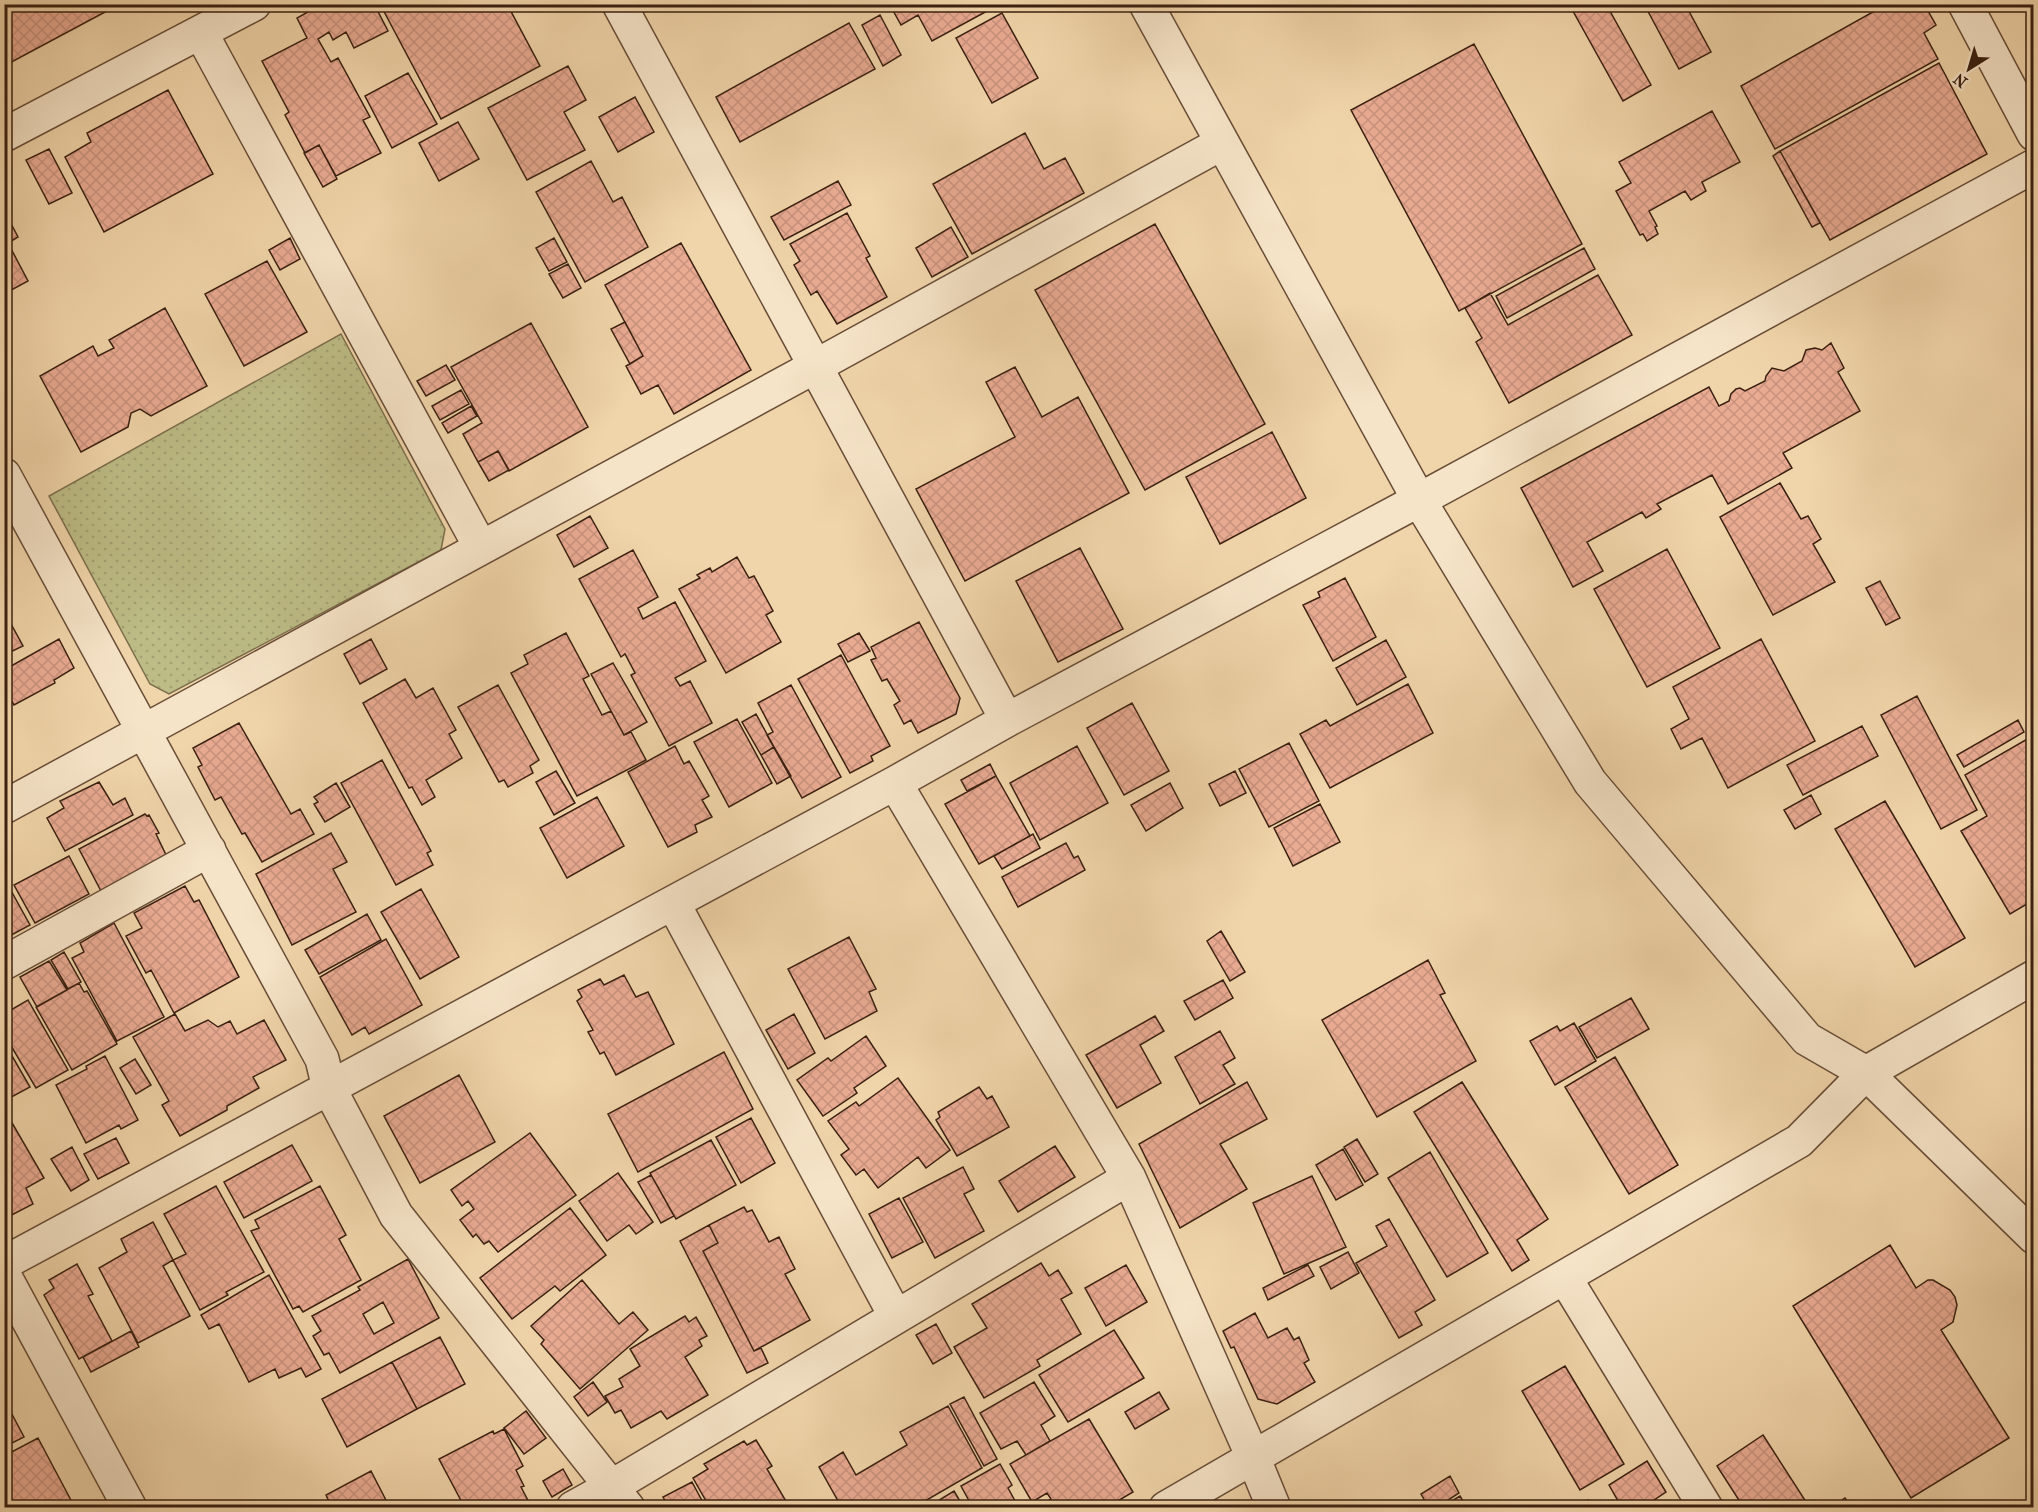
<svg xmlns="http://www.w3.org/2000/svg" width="2038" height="1512" font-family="'IM FELL French Canon',serif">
<defs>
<pattern id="park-dots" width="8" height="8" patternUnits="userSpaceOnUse" patternTransform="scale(1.5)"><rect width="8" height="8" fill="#bdbc86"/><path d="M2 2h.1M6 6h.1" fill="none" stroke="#a3a173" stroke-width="1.8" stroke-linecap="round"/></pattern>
<pattern id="building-cross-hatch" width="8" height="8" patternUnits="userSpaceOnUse" patternTransform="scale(1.5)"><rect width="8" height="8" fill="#eaab93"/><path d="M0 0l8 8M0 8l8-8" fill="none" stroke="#c9937e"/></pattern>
</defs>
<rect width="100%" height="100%" fill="#f1d5aa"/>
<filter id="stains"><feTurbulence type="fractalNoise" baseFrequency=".00333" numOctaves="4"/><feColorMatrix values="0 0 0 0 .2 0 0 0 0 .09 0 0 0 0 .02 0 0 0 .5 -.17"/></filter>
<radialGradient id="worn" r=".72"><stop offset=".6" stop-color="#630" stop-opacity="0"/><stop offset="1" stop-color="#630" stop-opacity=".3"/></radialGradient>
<path fill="url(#park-dots)" stroke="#7c6e4c" stroke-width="1.5" d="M341,334L445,529L441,550L169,694L150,684L49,496Z"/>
<path fill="url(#building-cross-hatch)" stroke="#3a2011" stroke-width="1.5" fill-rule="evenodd" d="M4,4H120L4,66Z
M322,4H374L388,31L354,48L346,32L333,40L329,32L318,39L331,62L338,58L370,117L363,120L381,153L336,176L319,145L305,153L285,115L289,112L262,61L307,38L297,18Z
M380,4H507L540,66L441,119Z
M892,4H1000L932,41L918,15L901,25L890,5Z
M1569,4H1606L1651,85L1623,101Z
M1644,4H1685L1711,52L1679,69Z
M1887,4H1924L1936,25L1924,33L1938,59L1775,149L1741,86Z
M1002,13L1038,78L992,103L956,38Z
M880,15L901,55L883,66L862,25Z
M849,23L875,69L740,142L716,97Z
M1474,44L1582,244L1459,311L1351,110Z
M1939,63L1987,154L1830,240L1780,151Z
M568,66L586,100L564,112L585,150L527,180L488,108Z
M408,73L437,124L392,148L365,96Z
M168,90L213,174L104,232L65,157L91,142L87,133Z
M635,97L654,132L618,152L599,117Z
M1712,111L1740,162L1702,182L1706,191L1691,200L1685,191L1649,211L1657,226L1655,227L1658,234L1647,241L1643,234L1640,235L1616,191L1631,183L1619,162Z
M458,122L479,159L439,181L419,143Z
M1025,133L1044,169L1065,158L1084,193L972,254L933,184Z
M319,145L337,179L323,187L304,153Z
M49,149L72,193L49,204L26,160Z
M1780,151L1820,223L1812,227L1773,156Z
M591,161L613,202L622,197L648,247L585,282L536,192Z
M838,181L851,205L784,240L771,217Z
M847,213L870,256L866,258L887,297L837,324L817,291L811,295L794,265L800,261L790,244Z
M7,216L18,237L8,243L28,281L4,294V217Z
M1155,224L1265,424L1145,490L1035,290Z
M951,227L968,257L932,277L916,248Z
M290,238L300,259L280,270L269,250Z
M554,238L567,262L549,271L536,248Z
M681,243L751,370L674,414L658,385L641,394L626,366L643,356L605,285Z
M1584,248L1595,269L1507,318L1496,296Z
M267,261L307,332L244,366L205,294Z
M568,264L581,288L563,298L549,274Z
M1598,275L1632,335L1509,403L1476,342L1482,338L1465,308L1490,293L1508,325Z
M165,308L207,386L151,416L140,409L131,413L128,427L81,452L40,376L93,346L98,356L114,348L109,340Z
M625,322L643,356L630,364L611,329Z
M531,323L588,427L509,471L498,451L478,462L463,434L482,423L451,367Z
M1831,343L1844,368L1838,372L1860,411L1783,453L1792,468L1728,504L1712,475L1657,504L1661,509L1646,518L1642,512L1587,542L1603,571L1573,587L1521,488L1709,387L1719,406L1729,401L1731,394L1736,389L1740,388L1745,391L1765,381L1766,376L1772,368L1784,371L1802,361L1806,350L1815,348L1822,350Z
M446,365L455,380L426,396L417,381Z
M1015,367L1042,417L1078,397L1129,493L965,581L916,489L1015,437L986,382Z
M461,390L469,404L440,420L432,406Z
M471,406L477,416L448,433L442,423Z
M1272,432L1306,498L1220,544L1186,477Z
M498,451L509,470L489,481L478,462Z
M1780,483L1801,519L1808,516L1821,539L1813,544L1835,582L1773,615L1720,517Z
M590,516L608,548L574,567L557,535Z
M1080,548L1123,629L1058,662L1016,581Z
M1667,549L1720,648L1647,687L1594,589Z
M633,550L658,597L638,608L643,619L675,602L706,661L675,678L680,686L690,681L712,723L669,746L631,675L635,673L625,654L621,657L579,579Z
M737,557L749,578L754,576L773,611L766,615L781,642L726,673L679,589L700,578L697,575L710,568L712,572Z
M1345,578L1376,637L1333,661L1303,605L1320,597L1318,592Z
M1880,581L1900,618L1886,625L1866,588Z
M4,611L23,646L4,655Z
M919,622L960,698L956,714L918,733L911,720L904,724L894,705L900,701L887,679L882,681L871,660L876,658L871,647Z
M566,633L589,676L583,679L602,715L611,711L624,735L631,732L646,760L577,796L511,673L528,664L524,655Z
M859,633L870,651L848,662L838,644Z
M59,639L74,668L54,680L55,683L14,705L4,688V670Z
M371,639L387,669L360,684L344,654Z
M1761,639L1815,741L1728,788L1702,738L1681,749L1671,729L1689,719L1673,687Z
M1386,640L1406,677L1357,705L1336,668Z
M841,655L890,746L871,756L873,761L850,773L798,679Z
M613,663L647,722L624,735L591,674Z
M405,679L416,698L433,688L456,730L449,734L462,758L426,780L435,797L422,805L412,787L409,788L363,703Z
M1408,684L1433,733L1330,788L1300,734L1326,720L1330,726Z
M498,685L539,760L530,766L533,773L508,787L504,780L499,782L458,707Z
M791,685L841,777L802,798L767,735L773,732L758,703Z
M1917,696L1977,810L1941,829L1881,715Z
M1132,703L1169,771L1124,795L1087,728Z
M756,714L774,747L761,755L742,722Z
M737,719L772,783L729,807L694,742Z
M2018,720L2024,732L1964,767L1957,755Z
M239,723L291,814L300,809L314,834L262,862L245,833L242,834L221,797L215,800L198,767L202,765L193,748Z
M1862,726L1878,756L1803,795L1787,765Z
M4,732L11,744L4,747Z
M2029,738L2034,746V900L2010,914L1961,831L1987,816L1965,775Z
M1289,743L1319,801L1269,827L1239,769Z
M675,746L684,764L689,761L709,796L702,800L712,817L695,825L697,832L668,847L628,772Z
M1077,746L1108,803L1040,840L1010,783Z
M774,747L791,776L777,784L761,755Z
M382,760L431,851L427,853L433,865L396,885L341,783Z
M990,764L996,776L967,791L961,780Z
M556,771L575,803L554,815L536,782Z
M1235,771L1246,793L1220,806L1209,784Z
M996,776L1030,836L979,864L945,804Z
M99,782L113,805L125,798L133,815L65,851L47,818L64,808L60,801Z
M336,783L350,807L325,822L314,804L318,802L314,797Z
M1170,783L1183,808L1146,831L1131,805Z
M1811,795L1821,814L1795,829L1784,810Z
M597,797L624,846L567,878L540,828Z
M1885,801L1965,938L1915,967L1835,829Z
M1320,804L1340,842L1293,866L1274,828Z
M145,814L147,816L149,815L159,833L156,834L167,857L101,891L79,849Z
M331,833L347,862L333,869L356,912L292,945L256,874Z
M1033,834L1040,848L1002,869L994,856Z
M1066,843L1074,858L1078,856L1085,870L1018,907L1002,877Z
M69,856L89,894L35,923L14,885Z
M4,878L30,925L4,939Z
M185,886L194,902L199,900L239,977L174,1013L151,970L146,973L126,936L142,928L134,913Z
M421,889L459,957L420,979L381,912Z
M367,914L381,940L319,974L305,950Z
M114,923L164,1017L117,1041L72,958L84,952L80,943Z
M1221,931L1245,972L1230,981L1207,941Z
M849,937L876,989L869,992L877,1011L825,1039L788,969Z
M386,939L422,1005L369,1034L365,1027L352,1035L320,977Z
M64,952L81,982L68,989L51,960Z
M1428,960L1445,993L1440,995L1476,1061L1377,1117L1322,1020Z
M49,961L67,990L37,1007L20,977Z
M624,975L636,997L648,992L674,1044L616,1075L604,1052L600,1054L588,1032L593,1030L577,1001L582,997L578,990L600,979L604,985Z
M1223,980L1233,998L1195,1020L1184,1001Z
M79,983L84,992L87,991L117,1044L72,1070L36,1007Z
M1631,998L1649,1029L1597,1058L1579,1027Z
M28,1000L68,1070L36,1088L4,1034V1002L6,1001L11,1010Z
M175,1014L185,1031L208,1020L218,1027L230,1021L237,1034L264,1020L286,1060L253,1077L259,1088L227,1106V1110L180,1136L162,1105L169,1101L133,1037Z
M794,1014L815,1053L788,1069L766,1030Z
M1155,1016L1164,1031L1140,1045L1161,1083L1117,1108L1086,1055Z
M1574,1023L1596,1061L1555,1085L1530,1041L1557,1026L1560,1031Z
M1220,1031L1235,1058L1223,1065L1235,1084L1200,1104L1175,1057Z
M866,1036L886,1066L854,1088L857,1093L823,1116L797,1080L828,1058L831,1061Z
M4,1042L30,1087L4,1101Z
M724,1052L753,1109L638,1172L608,1114Z
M105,1056L138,1120L121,1129L119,1125L86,1143L56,1085L87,1069L86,1066Z
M1615,1057L1678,1165L1629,1194L1565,1087Z
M135,1059L151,1085L136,1094L120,1068Z
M459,1075L495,1142L420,1183L384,1116Z
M898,1078L950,1150L926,1168L918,1157L878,1188L864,1169L856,1175L841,1155L849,1149L828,1121L856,1102L859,1106Z
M1247,1082L1267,1119L1220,1144L1247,1189L1180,1228L1139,1144Z
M1462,1082L1548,1219L1517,1240L1529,1260L1512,1271L1414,1112Z
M979,1087L987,1099L992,1096L1009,1127L957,1156L936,1120L940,1117L938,1112Z
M4,1109L44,1178L26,1188L33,1204L4,1219Z
M751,1118L775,1163L741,1183L716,1137Z
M530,1133L576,1195L498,1252L489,1241L484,1244L476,1234L473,1237L460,1220L474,1209L468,1201L462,1206L451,1190Z
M116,1138L129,1163L98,1179L84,1154Z
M1357,1139L1378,1174L1365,1182L1344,1147Z
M711,1140L736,1185L676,1219L650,1173Z
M292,1145L312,1181L244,1218L224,1182Z
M1055,1146L1075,1177L1018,1212L999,1181Z
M72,1147L89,1180L71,1191L51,1159Z
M1343,1149L1363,1185L1336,1200L1316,1165Z
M1430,1152L1488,1253L1447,1277L1388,1178Z
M963,1167L974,1189L964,1194L984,1231L935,1258L903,1198Z
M618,1173L653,1222L636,1234L629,1225L607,1241L579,1201Z
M651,1175L674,1216L661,1223L638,1182Z
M1312,1176L1346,1247L1284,1274L1253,1203Z
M216,1186L264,1272L226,1292L228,1295L200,1310L173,1260L186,1254L164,1214Z
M320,1186L346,1235L339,1239L361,1280L303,1312L299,1306L293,1309L251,1231L259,1228L255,1220Z
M899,1198L923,1242L892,1258L869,1214Z
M744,1207L747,1212L752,1210L769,1242L779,1237L795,1269L785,1274L810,1320L754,1351L703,1251L718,1243L709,1225Z
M570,1208L606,1255L560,1291L555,1286L512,1319L480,1278Z
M1389,1219L1435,1300L1415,1312L1422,1325L1399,1338L1356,1263L1387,1246L1376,1226Z
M153,1222L173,1260L163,1266L190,1316L138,1343L99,1268L127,1252L121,1239Z
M709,1225L718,1243L703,1251L754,1351L761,1348L768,1363L747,1373L680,1241Z
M1890,1245L1916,1288L1928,1280H1933L1950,1290L1955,1297L1957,1305L1953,1322L1941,1330L2009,1438L1911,1498L1793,1306Z
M1348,1252L1359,1273L1331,1289L1320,1267Z
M408,1259L439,1318L340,1373L329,1353L324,1355L313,1336L321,1331L312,1316L360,1290L358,1287ZM383,1302L394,1323L374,1334L363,1314Z
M1041,1263L1049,1276L1058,1270L1072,1293L1061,1299L1081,1334L1037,1360L1040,1366L984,1398L954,1347L987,1328L972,1304Z
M77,1264L93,1294L88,1296L112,1341L79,1359L44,1295L54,1288L49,1280Z
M1126,1265L1147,1302L1106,1326L1085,1288Z
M1308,1265L1314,1276L1268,1300L1263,1288Z
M269,1275L321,1369L306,1377L301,1368L279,1378L275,1369L249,1382L219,1324L209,1329L201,1315Z
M582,1280L619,1324L633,1312L648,1330L580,1389L541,1344L544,1340L531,1326Z
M1255,1313L1268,1338L1287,1328L1294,1340L1299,1337L1309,1360L1304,1363L1315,1382L1277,1404L1258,1399L1234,1347L1231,1348L1223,1331Z
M685,1316L689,1322L696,1317L707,1336L699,1340L702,1346L685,1357L708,1395L667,1419L661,1411L631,1428L621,1410L615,1413L605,1396L623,1387L619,1379L640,1366L630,1349Z
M936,1324L952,1353L933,1364L916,1335Z
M1114,1330L1144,1378L1068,1422L1039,1375Z
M131,1331L139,1347L91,1372L83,1357Z
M440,1337L465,1384L417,1409L392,1362Z
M392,1362L417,1409L347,1447L322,1399Z
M1565,1366L1624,1464L1580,1490L1522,1391Z
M593,1382L607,1402L588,1416L574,1397Z
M1034,1382L1055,1416L1041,1425L1050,1441L1026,1455L1017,1441L1001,1449L980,1413Z
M1159,1392L1169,1409L1135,1429L1125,1412Z
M964,1397L997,1459L984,1466L950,1404Z
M6,1403L24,1437L4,1447V1404Z
M948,1406L982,1468L913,1508H842L819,1467L843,1452L856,1475L907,1445L900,1432Z
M526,1411L546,1438L524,1454L504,1428Z
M1089,1419L1133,1492L1106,1508H1036L1051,1499L1047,1493L1032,1502L1010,1464Z
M504,1429L523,1466L516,1470L524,1486L521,1487L532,1508H465L439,1459L493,1431L494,1434Z
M1763,1435L1810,1508H1744L1717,1466Z
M38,1438L73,1504L67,1508H10L4,1498V1456Z
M756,1440L772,1466L767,1469L790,1508H710L693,1478L708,1469L704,1464L744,1441L747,1445Z
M1647,1461L1666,1492L1642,1508H1622L1609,1485Z
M1000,1464L1012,1485L1008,1488L1019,1508H973L961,1486Z
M563,1469L572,1485L552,1497L543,1481Z
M371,1471L390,1508H332L326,1495Z
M1450,1476L1459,1493L1436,1508H1429L1421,1494Z
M692,1482L706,1508H669L663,1497Z
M954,1491L964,1508H926Z
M1460,1496L1467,1508H1440Z
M1845,1498L1852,1508H1830Z
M1588,1500L1593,1508H1576Z"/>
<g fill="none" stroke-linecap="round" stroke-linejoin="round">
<defs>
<path id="minor" d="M619,4L1007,720
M1965,4L2034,134
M201,33L481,548
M4,135L254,4
M4,475L322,1059L329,1088L396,1215L628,1508
M895,783L1129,1178L1253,1457L1274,1508
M4,807L816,366L1222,143
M673,903L896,1317
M4,963L209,850
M4,1263L895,783L1007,720L1419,500L2034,166
M4,1275L130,1508
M1565,1278L1706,1508
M573,1508L611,1487L1129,1178"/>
<path id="tertiary" d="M1146,4L1419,500L1590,782L1807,1039L1866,1073L2034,1237
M1166,1508L1799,1141L1866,1073L2034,977"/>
</defs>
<use href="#minor" stroke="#684d37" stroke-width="36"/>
<use href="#tertiary" stroke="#684d37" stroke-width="36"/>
<use href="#minor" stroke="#f6e4c8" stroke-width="33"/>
<use href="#tertiary" stroke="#f6e4c8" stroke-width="33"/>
</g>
<rect width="2038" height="1512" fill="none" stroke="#f1d5aa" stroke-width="24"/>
<rect x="6" y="6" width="2026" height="1500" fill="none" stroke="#3a2011" stroke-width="3"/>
<rect x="12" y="12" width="2014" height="1488" fill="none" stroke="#3a2011" stroke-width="1.5"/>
<g transform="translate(1969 69) rotate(217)" stroke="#f6e4c8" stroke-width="4.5" paint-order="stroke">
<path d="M0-4.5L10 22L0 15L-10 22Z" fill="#3a2011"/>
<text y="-9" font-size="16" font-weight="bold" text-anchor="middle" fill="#3a2011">N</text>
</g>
<rect width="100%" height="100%" filter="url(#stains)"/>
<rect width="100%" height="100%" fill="url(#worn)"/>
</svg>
